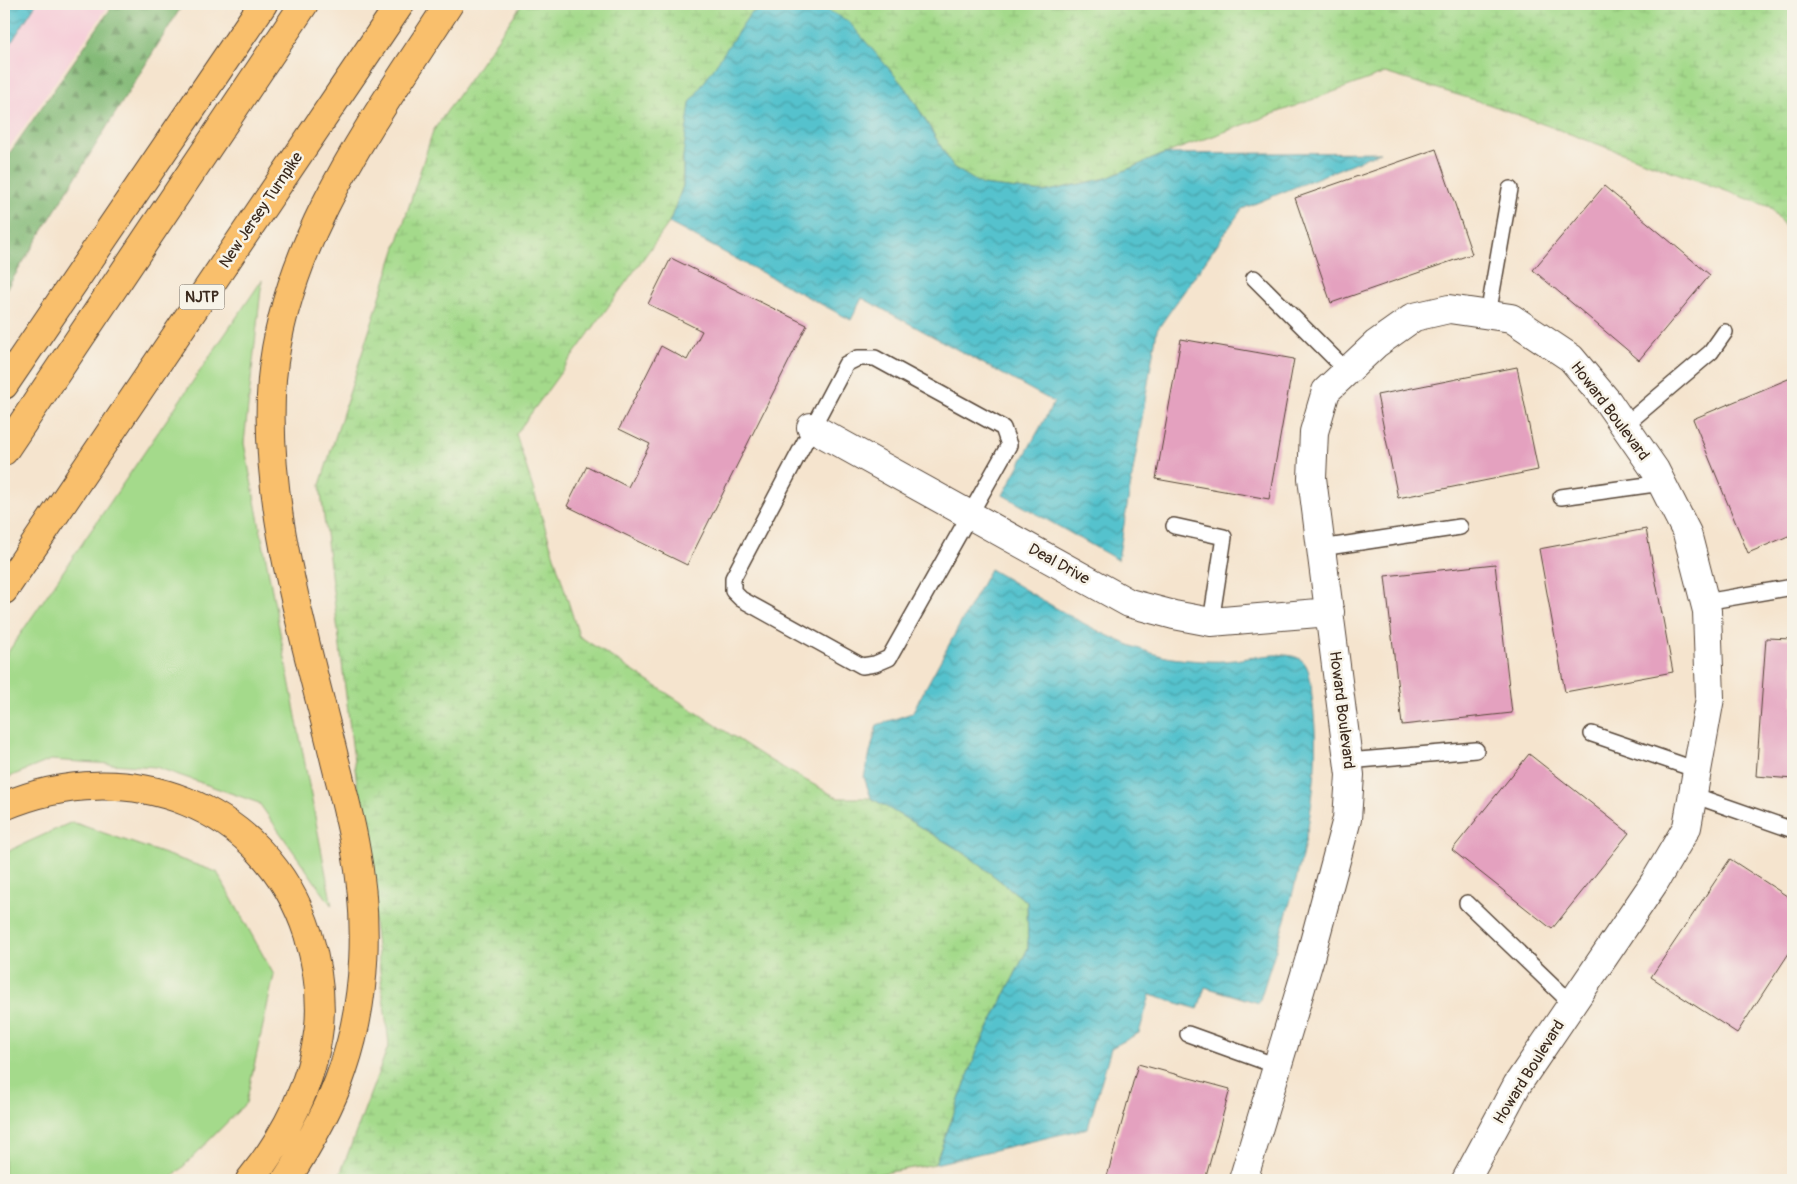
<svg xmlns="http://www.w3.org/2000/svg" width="1797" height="1184" font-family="Pangolin,sans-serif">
<defs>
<pattern id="forest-firs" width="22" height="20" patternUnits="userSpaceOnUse" patternTransform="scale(1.25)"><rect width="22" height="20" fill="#83ba77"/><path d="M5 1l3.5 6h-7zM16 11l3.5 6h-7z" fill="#6c9761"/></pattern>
<pattern id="wetland-marsh" width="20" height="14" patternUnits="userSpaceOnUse" patternTransform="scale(1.25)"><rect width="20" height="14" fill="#a4da8b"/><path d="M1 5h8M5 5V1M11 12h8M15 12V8" fill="none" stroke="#8ebb78"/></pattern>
<pattern id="water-waves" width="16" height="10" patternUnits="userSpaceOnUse" patternTransform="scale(1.25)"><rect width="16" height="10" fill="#55c2cd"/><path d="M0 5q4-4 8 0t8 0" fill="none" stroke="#489ea6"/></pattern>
</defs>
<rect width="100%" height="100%" fill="#f7f3e8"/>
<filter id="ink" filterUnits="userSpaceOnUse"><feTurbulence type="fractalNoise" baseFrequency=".02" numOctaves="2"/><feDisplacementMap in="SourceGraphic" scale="10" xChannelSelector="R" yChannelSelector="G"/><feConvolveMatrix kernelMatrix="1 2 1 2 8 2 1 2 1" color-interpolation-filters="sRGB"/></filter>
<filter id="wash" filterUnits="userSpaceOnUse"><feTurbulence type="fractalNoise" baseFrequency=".0096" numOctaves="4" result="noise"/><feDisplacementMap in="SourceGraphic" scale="20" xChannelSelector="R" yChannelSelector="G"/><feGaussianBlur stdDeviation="1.12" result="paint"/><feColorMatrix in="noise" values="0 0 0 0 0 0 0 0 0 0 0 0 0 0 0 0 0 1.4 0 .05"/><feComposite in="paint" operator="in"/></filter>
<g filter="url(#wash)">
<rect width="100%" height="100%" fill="#f5e4ce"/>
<path fill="#f6cfd9" d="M4,4H110L4,155Z"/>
<path fill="#a4da8b" stroke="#708254" d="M262,280L244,443L332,906L259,803L156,767L51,760L4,779V658Z
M72,822L217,872L274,975L246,1103L170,1180H4V853Z"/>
<path fill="url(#forest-firs)" stroke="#5f724a" d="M114,4H183L4,293V161Z"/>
<path fill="url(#wetland-marsh)" stroke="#708254" d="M522,4H769L750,14L683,156V186L669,223L516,434L579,636L771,761L838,798H871L966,854L1027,902L1028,948L978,1049L935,1164L845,1180H338L389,1044L320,485L433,131Z
M816,4H1793V237L1770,207L1488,104L1385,73L1164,154L1107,178L1044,192L982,185L953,167L908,91Z"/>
<path fill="url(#water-waves)" stroke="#487676" d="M4,4H36L4,54Z
M769,4H816L848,21L908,91L953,167L982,185L1044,192L1107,178L1164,154L1380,152L1242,209L1157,330L1118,560L1003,495L1054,402L862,298L851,320L669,223L683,186V156L690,103L750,14Z
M990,569C1041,598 1104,641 1162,656C1178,660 1209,662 1225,661C1244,660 1284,649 1300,659C1311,665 1311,686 1312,697C1327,804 1290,903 1259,1003L1205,987L1198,1009L1150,995L1139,1033L1111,1048L1088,1128L935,1164L978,1049L1028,948L1027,902L966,854L871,798L864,777L877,725L912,713Z"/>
<g id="blocks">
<path fill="#e4a1bf" d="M1436,149L1472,254L1331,303L1295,198Z
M1604,186L1710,275L1639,360L1533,270Z
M671,258L807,325L687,565L567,506L587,466L628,487L650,444L619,429L661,346L687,360L702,331L648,304Z
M1181,339L1294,359L1269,499L1156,479Z
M1517,367L1538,470L1398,498L1377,395Z
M1793,377V534L1748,553L1693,419Z
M1646,529L1673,672L1565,692L1539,549Z
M1495,564L1512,713L1402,725L1385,576Z
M1766,638L1793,639V779L1756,776Z
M1529,754L1629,833L1552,929L1452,850Z
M1730,859L1793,900V947L1737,1033L1651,977Z
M1138,1064L1230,1089L1205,1180H1106Z"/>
</g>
</g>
<g filter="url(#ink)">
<use href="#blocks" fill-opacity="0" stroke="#574638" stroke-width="1"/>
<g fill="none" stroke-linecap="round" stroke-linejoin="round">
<defs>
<path id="service" d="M1254,278L1347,371
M1488,315L1510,189
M858,358H875L1003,428L1009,445L889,658L875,664L862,666L741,599L733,591V578L846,364Z
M1624,426L1711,352L1725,332
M1561,497L1662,483
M1174,526L1224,537L1211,622
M1321,548L1460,527
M1705,602L1793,587
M1592,734L1697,770
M1348,761L1476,750
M1693,795L1793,830
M1467,903L1572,1004
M1188,1034L1277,1066"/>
<path id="minor" d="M811,427L1129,603L1174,615L1211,622L1330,612
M1243,1180L1309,961L1347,819L1350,775L1312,478L1314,432L1326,391L1376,344L1414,317L1449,309L1511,318L1571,358L1608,402L1655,470L1687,533L1707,611L1710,698L1687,827L1654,883L1517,1085L1466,1180"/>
<path id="motorway" d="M4,385L263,4
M4,451L304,4
M4,590L400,4
M4,806C126,754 266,803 308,934C317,964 322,995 319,1027C313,1083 285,1137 250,1180
M286,1180C309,1145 330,1109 343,1069C367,999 369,918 355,846C350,817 342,789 335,761C306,639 262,506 272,379C285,238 375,119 449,4"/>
</defs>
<use href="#service" stroke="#574638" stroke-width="18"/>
<use href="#minor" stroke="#574638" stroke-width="30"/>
<use href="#motorway" stroke="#574638" stroke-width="30"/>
<use href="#service" stroke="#fff" stroke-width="15"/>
<use href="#minor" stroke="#fff" stroke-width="28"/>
<use href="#motorway" stroke="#f9bf6c" stroke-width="28"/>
</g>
</g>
<g text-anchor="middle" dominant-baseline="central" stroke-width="5" stroke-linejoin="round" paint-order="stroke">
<rect fill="#f7f3e8" stroke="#73665b" stroke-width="1" x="179.5" y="284.5" width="45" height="25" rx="4"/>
<g font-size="15" font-weight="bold" fill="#3b2a1e">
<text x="202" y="297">NJTP</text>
</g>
<g font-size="16" fill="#3b2a1e" stroke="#f7f3e8">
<text transform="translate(261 210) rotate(-56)">New Jersey Turnpike</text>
<text transform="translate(1610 411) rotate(53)">Howard Boulevard</text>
<text transform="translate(1059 564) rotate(29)">Deal Drive</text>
<text transform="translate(1342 710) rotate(83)">Howard Boulevard</text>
<text transform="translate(1529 1072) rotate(-58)">Howard Boulevard</text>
</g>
</g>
<rect width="1797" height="1184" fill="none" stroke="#f7f3e8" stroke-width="20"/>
</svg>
